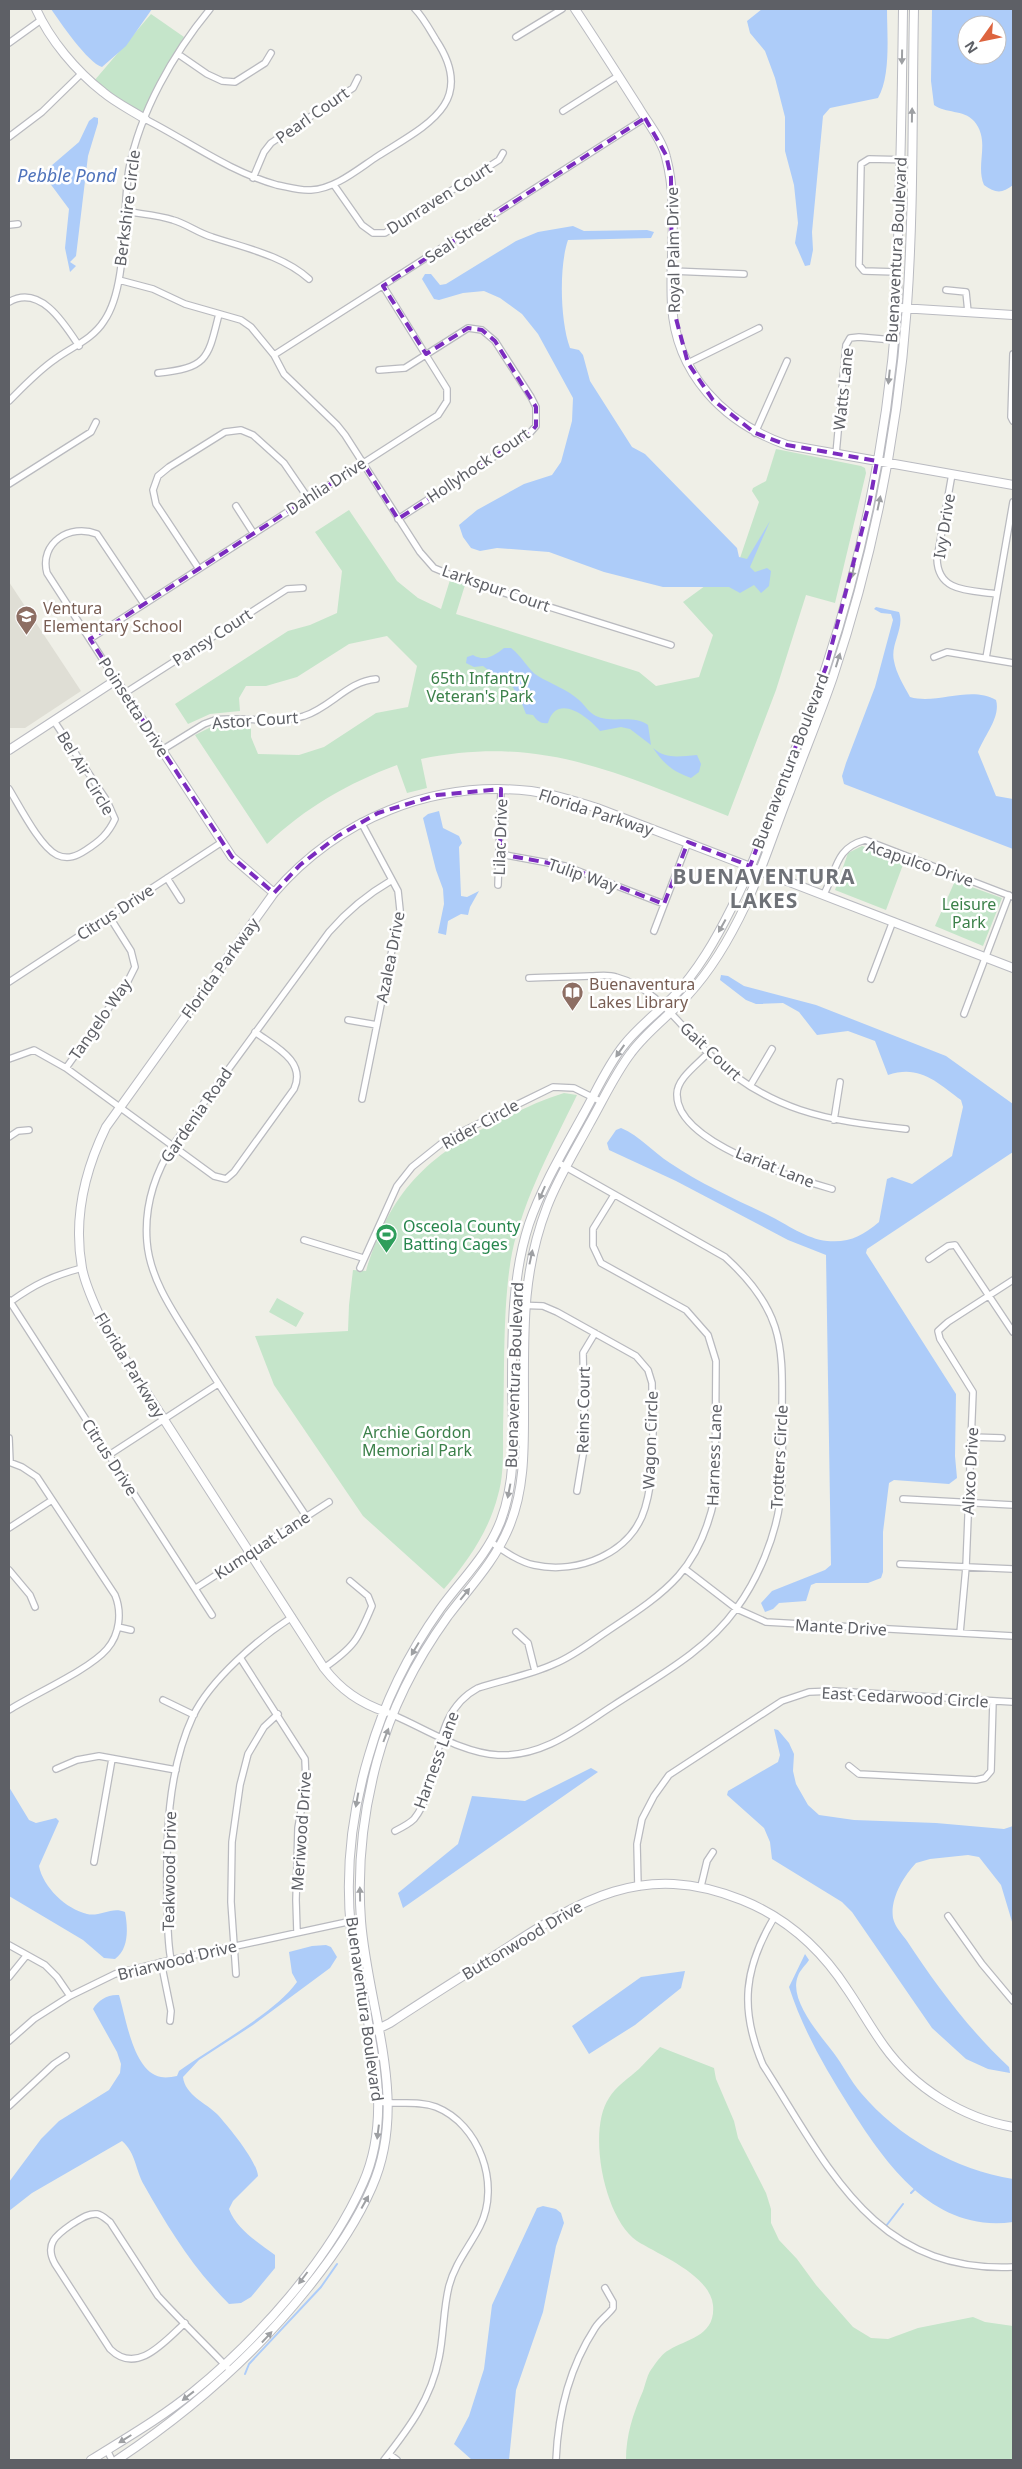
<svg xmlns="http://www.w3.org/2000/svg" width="1022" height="2469" font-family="'Noto Sans',sans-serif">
<rect width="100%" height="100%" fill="#efefe7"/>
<path fill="#dfded5" d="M9,582L81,691L25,728H9Z"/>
<path fill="#c5e5ca" d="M151,14L184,37L143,115L94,81Z
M776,449L861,466L865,468L866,473L835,603L806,595L776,690L728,816C618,774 543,734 421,759L427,788L407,793L397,765C348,783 305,808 267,844L195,735L215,725L251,724V737L258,754L299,755L324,747L376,713L408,707L417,666L387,636L349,644L297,677L266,686H246L239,698L240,711L210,714L188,724L175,704L288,631L310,625L337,613L342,571L315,532L349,510L397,581L418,598L441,609L450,580L465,585L456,614L639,672L656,686L699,677L713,635L683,602L739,561L759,502L752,491L753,488L766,481Z
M862,846L904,862L886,910L835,890L848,853Z
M955,881L1002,898L983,946L935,926Z
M564,1093L577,1095C553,1145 524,1197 512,1253C502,1306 505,1375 503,1431C503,1451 504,1475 498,1495C489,1531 468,1561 444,1589L363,1516L274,1385L255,1336L348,1331L349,1305L353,1270L366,1271C390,1192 427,1155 500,1120C521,1110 541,1100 564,1093Z
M277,1298L304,1313L296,1327L269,1312Z
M660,2047L714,2068L716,2079L734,2121L738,2138L766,2193L771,2209V2223L779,2240L797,2259L816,2285L853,2327L871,2338L888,2339L918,2328L973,2317L985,2322L1013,2326V2460H626C626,2435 633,2414 643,2391C646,2383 647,2374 653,2367C657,2361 663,2353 669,2350C687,2339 716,2336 713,2305C710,2275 659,2255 637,2241C604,2219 587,2130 609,2098C616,2086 629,2078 639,2069C646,2062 653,2054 660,2047Z"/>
<path fill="#adccf9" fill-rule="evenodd" d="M51,9H152L126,46L102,67C88,63 60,22 51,9Z
M762,9H887C887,34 891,76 878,98L830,108L823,116L812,232L813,250L810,265L805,266L795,243L798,223L794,185L785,151V117L775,78L765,51L750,33L747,21Z
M932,9H1013V185C1002,194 995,193 984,185C975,164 991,141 974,121C963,109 946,114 934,105L931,81ZM967,25H997V55H967Z
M94,117L98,118V123L88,156L76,256L70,262L76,266L70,272L65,248L69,209L49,182L44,172L79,142L89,121Z
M573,226L584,231L647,230L654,232L651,238L568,240C559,266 560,321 570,348L579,350L583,355L590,381L632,447L645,454L737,548L739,557L747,559L770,521L750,567L755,572L767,568L771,571L769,586L761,593L754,585L740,593L729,587H663L604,572L549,552L497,548L480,551L471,548L463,537L459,525L477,510L524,484L552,475L561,462L572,421L573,398L538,334L522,314L500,298L484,291L463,293L439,300L434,299L422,279L425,274H431L440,285L446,284L516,241L538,232Z
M876,607L899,612C905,628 890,644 894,661C896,673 904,686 910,697C937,705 970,685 996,700C1001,717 984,736 978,752L996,796L1013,799V849L844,784L842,776L846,763L875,687L893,620L891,614L881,613L874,609Z
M504,648H511C522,656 528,670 538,676C551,684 567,689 579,700C584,704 589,713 596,716C612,724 633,714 648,725L651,745L630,729L621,727L600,731C587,716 557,693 548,723C541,724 537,721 533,715L526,714L522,704L517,701C516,687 511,685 501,677L502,675H495L483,666L474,667L466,663L467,657L473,655C485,662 494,656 504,648Z
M653,748C667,760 680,756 697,755L701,764L699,772L691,778C672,771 664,764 653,748Z
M439,811L443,828L459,836L462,843L459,847L461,896L467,897L479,891L470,907L468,915L461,914L448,921L446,935L438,933L444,904L443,889L436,870L423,818L428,814Z
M721,975L728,976L744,986L816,1005L946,1056L1013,1104V1152L867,1249L866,1253L956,1394L955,1456L957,1478L949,1484L894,1480L889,1483L883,1532V1572L881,1578L868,1583H816L811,1585L806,1601L779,1603L773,1609L765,1612L761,1603L772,1591L825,1570L831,1565L826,1255L788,1240L676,1181L609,1150L607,1143L616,1130L621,1128C640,1136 653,1152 670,1163C701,1184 735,1199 768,1215C786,1224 807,1239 827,1241C850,1243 862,1236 879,1222L887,1179L892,1177L912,1184L952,1156L963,1107L961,1100C937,1082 919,1064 888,1075L875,1041L848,1031L817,1035L799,1012L783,1003L756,1004L746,1000L720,980Z
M774,1729L778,1730L789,1743L794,1754L793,1771L796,1784L808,1805L819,1815L854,1820L936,1823L1004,1829L1013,1826V1925L1001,1885L979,1857L968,1855L930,1859L916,1863C903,1877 890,1899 893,1918C895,1927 902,1934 907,1941C935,1984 971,2032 1009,2067L1010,2073L988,2069L966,2059L932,2028L852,1912L842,1902L772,1859L770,1842L764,1828L727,1795L728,1791L778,1762L780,1755Z
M591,1768L598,1772L403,1908L398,1893L458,1844L472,1796L525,1801Z
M9,1787L29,1820L36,1823L56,1818L59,1821L39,1866C43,1887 66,1909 87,1914C100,1917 112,1906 125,1912C128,1928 129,1949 115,1959L104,1958L83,1940L9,1896Z
M326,1945L331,1947L337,1957L330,1968L253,2025L199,2060L183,2077C185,2095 206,2103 217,2114C228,2126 257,2161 258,2176L233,2201L229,2209C237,2230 258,2242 275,2255V2268L251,2297L241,2303L229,2304C192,2267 169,2229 144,2185C135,2169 136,2153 122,2141L32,2193L9,2211V2182L41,2139L59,2121L109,2090L120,2073L121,2064L117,2052L93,2009C98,2000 108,1994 119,1995C126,2017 133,2072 161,2077C166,2078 172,2077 177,2076L179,2071C212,2047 275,2013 297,1982L292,1973L289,1952L312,1946Z
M805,1954L809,1960C805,1966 800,1970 798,1976C788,1999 820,2035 833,2052C843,2065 850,2080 861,2093C898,2137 956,2170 1013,2179V2222C933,2233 886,2164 849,2106C825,2068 803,2030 789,1987Z
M685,1971L681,1988L635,2025L589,2054L572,2026L641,1977Z
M543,2206L556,2209L561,2213L564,2223L556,2246L543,2312L516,2390L509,2460H472L454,2444L469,2416L484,2369L492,2305L537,2208Z"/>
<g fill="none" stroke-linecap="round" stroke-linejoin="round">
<path stroke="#adccf9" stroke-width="2" d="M911,2193L914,2190
M886,2226L903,2204
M245,2374L249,2364L321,2287L337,2264"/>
<defs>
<path id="street" d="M516,37L562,9
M9,43L41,20
M178,54L207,74L222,81L235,82L265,63L271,53
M563,111L618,76
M145,119C190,142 228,171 277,185C288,187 300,191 311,190C335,189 358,169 378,156C425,126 478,103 436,40C430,30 423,17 415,9
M9,137L42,112L82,73
M253,178L264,152L271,143L353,88L358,78
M334,185L362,225L373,233H385L499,160L503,153
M124,211C140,214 158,215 173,220C187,224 198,233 212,237C245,248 282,255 309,279
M9,225L18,224
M672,271L744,274
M897,272L864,271L859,265L861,164L869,159L911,160
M119,280L153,289L185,304L241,320L251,327L274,355L284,374L337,425L345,435L420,552L434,568L463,580L671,645
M946,290L966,292L968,312
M9,302C40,284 64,323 79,346
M1013,354L1011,417L1013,421
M274,355L645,118
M688,363L759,328
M379,370L405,368L468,328L482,330L495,341L531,397L536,407V426L529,434L398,519
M158,373C208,368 208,358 219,314
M9,401C23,387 37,372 54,360C71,347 92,340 104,321C128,287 122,212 129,169C140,112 173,54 210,9
M755,433L787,361
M836,454L846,345L850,338L859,337L893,340
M952,474L937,559C938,593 970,590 997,594
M9,484L91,432L96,422
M236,506L254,534
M199,569L156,504L153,490L158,476L169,467L225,432L241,430L253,435L284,463L308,498
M90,639L438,415L447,401V389L383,286
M934,657L947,652L1013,663
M986,658L1013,502
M116,680L47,573C39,543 70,523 97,534L144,604
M125,693L287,589L303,588
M162,750L204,724L215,720C244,716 277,725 304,716C330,708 348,681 376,679
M9,789C19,805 40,847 57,855C68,860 77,856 86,850C100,841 108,834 115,819L107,801L54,721
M361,822L398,891L400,910L362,1099
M500,854L565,866L664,904
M167,878L181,900
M498,885L501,789
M824,894C837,870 835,848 865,840L1013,897
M654,931L688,842
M529,978C549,977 569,977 590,976C598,976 608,974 616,977C657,988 679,1025 708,1053C768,1111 827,1121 906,1129
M871,979L893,921
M9,982L222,842
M964,1014L1009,895
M348,1020L377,1025
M708,1053C698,1064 676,1079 677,1095C677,1143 794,1178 832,1189
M9,1059L34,1050L66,1068L214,1176L226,1179L234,1172L294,1089C307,1061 274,1046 255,1032
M66,1068L128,981L135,967L131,951L109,916
M750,1086L772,1049
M834,1120L840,1082
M9,1137L18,1131L29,1130
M304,1240L363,1258
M929,1259L948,1246L955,1245L1013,1332
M360,1268L397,1186L412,1167L447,1139L553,1087L574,1088L602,1102
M9,1300L212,1615
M10,1302C35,1284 52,1276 82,1268
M971,1437L1002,1438
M9,1438L10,1462
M109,1455L218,1384
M9,1462L22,1467L37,1477L115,1595C122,1612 120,1634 107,1649C89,1670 34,1694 9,1710
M577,1491L585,1443L583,1353L595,1333
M903,1499L1013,1505
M306,1516C269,1460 231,1405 196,1348C176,1316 150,1281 147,1242C144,1206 154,1175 173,1145L329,932C348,910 368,894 392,880
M9,1528L52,1500
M491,1542C504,1551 519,1562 534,1565C578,1575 632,1553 645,1508C657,1468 652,1423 652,1383L648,1370L636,1356L557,1312L543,1306L514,1305
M900,1564L1013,1569
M685,1569L737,1609L766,1622L1013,1636
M9,1570L30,1595L35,1607
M196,1588L329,1502
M118,1627L131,1630
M516,1632L528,1643L535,1671
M960,1633L966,1567L973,1392L940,1339L938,1331L948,1322L1013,1280
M241,1659L305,1759L306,1783L298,1828L296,1900L297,1932
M324,1668C354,1647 358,1640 372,1606L368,1596L350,1581
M163,1700L194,1715
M393,1715C426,1729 462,1753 498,1755C544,1757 578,1728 614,1705C657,1677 706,1651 736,1609C758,1579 775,1538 780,1502C784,1474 782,1444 782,1416C782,1386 784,1355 775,1327C766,1299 746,1276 725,1257L557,1162
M849,1766L859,1774L976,1780L985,1778L991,1771L993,1701
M56,1769L77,1760L99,1756L176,1770
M395,1831C401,1828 409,1824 414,1819C444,1782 427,1715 478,1688C503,1680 530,1675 554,1664C574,1656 591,1642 609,1630C668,1591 700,1569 715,1496L716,1361L708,1335L686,1310L601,1263L593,1246V1229L614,1195
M94,1862L112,1759
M701,1886L707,1861L713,1852
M638,1887L637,1844L642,1819L654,1796L669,1775L782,1701L809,1692L834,1691L1013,1702
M775,1916C744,1967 739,2009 763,2065C828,2166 873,2273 1013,2267
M948,1916L982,1964L1013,2001
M9,1945L45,1965L57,1977L70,1996
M171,1960C167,1940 168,1919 167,1899C166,1839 167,1772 193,1716C211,1679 258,1639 292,1617
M161,1962L171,2011L170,2021
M236,1974L231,1902L232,1842L240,1785L248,1754L264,1727L278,1714
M9,1977L26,1956
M9,2041L34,2019L70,1996L115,1974L171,1960L361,1919
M380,2102C398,2105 418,2100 436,2107C479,2124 501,2184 480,2226C470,2246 455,2263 449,2286C443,2310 444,2334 439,2358C431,2399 409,2428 384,2460
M9,2106L54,2064L66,2056
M185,2323C165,2341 137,2376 110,2349L55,2264C44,2244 56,2235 72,2224C79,2220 87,2213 97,2214C102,2215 106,2219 110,2222L158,2296C180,2320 204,2343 227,2367
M107,2450L112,2460
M389,2454L397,2460
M556,2460C558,2412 569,2368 595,2328C600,2320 608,2315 613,2308V2302L605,2288"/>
<path id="secondary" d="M36,9C50,40 76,71 103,92C116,103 131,110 145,119
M575,9C597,42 618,75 639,108C648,123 662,140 666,157C679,206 669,255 672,305C676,374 724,423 787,445L1013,485
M901,308L1013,315
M9,750L116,680L232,857L274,893
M386,1712C360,1703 341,1690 324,1668L105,1328C97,1309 86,1289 82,1268C73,1218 84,1172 106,1127L274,893C338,819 432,780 531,791C553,794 575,801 597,808L1013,968
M376,2030L390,2023C426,1999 463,1976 499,1953C580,1900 643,1860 742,1900C787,1918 821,1949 847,1989C860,2008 871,2028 884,2046C914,2088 963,2118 1013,2127
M91,2460C126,2438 161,2418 193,2392C258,2339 329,2260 363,2183C399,2102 361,2013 351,1930C345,1871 352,1811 369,1755C384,1703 408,1654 440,1609C461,1580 488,1555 501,1520C517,1477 513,1431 512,1386C512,1332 512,1276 529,1224C542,1186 564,1150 583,1115C596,1092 607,1066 624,1045C638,1027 657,1013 673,997C698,971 716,939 732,907C755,863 770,814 788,768C801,734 815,701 826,667C864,552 888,428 897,308C898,285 897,262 898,240C901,163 902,86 903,9
M117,2460C189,2412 252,2358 307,2289C332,2258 356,2224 372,2187C410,2101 368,2010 361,1921C357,1867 363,1813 377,1761C391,1709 417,1659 448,1616C470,1587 495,1561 509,1527C525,1489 524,1447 524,1407C524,1336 521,1274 547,1207C558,1178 575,1151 590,1123C603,1100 615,1074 631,1053C647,1031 670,1015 688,995C712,969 731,936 746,904C763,868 775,828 790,791C804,753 820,715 833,677C873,557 898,432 907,306C914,207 912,108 914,9"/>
</defs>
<use href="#street" stroke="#b9babf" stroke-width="8"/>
<use href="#secondary" stroke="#babbc1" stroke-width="10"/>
<use href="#street" stroke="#fff" stroke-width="5.5"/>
<use href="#secondary" stroke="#fff" stroke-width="8"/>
</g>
<defs><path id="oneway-solid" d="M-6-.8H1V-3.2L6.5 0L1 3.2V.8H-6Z" transform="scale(1.25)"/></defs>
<g fill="#9ea0a3">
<use href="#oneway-solid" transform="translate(902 57) rotate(91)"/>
<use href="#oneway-solid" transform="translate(912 115) rotate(-89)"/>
<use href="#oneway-solid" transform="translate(889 377) rotate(96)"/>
<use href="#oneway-solid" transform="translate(879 503) rotate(-78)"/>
<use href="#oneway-solid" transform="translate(853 571) rotate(103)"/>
<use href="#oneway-solid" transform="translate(838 660) rotate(-73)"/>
<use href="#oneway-solid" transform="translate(722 926) rotate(119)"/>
<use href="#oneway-solid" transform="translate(620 1051) rotate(125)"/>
<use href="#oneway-solid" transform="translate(542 1193) rotate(114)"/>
<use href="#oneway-solid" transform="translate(531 1257) rotate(-78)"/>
<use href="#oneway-solid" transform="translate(509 1491) rotate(101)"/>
<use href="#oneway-solid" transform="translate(465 1594) rotate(-51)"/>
<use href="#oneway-solid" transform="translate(415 1649) rotate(121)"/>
<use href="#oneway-solid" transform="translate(386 1735) rotate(-69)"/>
<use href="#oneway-solid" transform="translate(357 1800) rotate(100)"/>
<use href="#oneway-solid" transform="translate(360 1894) rotate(-91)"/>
<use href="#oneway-solid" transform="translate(378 2132) rotate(97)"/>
<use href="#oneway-solid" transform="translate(365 2202) rotate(-61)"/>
<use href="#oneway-solid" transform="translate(303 2278) rotate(127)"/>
<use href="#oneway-solid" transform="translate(267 2337) rotate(-47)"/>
<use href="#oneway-solid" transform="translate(188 2396) rotate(142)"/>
<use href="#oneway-solid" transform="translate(125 2439) rotate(148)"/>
</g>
<path fill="none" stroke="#7b2cbf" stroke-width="4" stroke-dasharray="10 6" stroke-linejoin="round" d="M645,118L666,155L671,177L672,304L688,363L713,400L755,433L787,445L877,461L870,500L826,667L750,866L688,842L664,904L565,866L500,854L501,789L437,795L378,813L338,836L300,865L274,893L232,857L90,639L363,463L398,519L529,434L536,426V407L495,341L482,330L468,328L426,354L383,286Z"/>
<defs>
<symbol id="school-pin" viewBox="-11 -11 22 30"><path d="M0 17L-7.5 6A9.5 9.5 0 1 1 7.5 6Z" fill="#8d6e63" stroke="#fff"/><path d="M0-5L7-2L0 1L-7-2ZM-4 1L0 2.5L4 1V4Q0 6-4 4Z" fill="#fff"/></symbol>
<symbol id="library-pin" viewBox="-11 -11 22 30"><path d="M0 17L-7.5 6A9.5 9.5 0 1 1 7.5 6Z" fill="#8d6e63" stroke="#fff"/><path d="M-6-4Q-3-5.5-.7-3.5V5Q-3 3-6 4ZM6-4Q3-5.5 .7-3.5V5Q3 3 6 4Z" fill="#fff"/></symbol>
<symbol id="stadium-pin" viewBox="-11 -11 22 30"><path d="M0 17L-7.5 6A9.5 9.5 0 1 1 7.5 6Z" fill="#2e9e5b" stroke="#fff"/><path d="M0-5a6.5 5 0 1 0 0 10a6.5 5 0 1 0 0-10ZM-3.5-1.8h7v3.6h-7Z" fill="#fff"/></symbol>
</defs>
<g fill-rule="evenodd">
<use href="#school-pin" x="14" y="604" width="25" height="34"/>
<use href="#library-pin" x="560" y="980" width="25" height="34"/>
<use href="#stadium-pin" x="374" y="1222" width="25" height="34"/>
</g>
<g text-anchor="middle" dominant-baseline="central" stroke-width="5" stroke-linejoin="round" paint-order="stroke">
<g font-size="16" fill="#5e6066" stroke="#fff">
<text transform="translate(312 115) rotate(-35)">Pearl Court</text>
<text transform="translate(439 198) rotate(-32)">Dunraven Court</text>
<text transform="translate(127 208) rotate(-83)">Berkshire Circle</text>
<text transform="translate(460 237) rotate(-33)">Seal Street</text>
<text transform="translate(673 250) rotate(-91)">Royal Palm Drive</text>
<text transform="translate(896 250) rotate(-87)">Buenaventura Boulevard</text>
<text transform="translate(843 389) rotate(-84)">Watts Lane</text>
<text transform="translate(478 465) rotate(-34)">Hollyhock Court</text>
<text transform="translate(326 486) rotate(-33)">Dahlia Drive</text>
<text transform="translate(944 526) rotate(-81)">Ivy Drive</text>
<text transform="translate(496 588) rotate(19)">Larkspur Court</text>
<text transform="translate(212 637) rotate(-33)">Pansy Court</text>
<text transform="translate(134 707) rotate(57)">Poinsetta Drive</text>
<text transform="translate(255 720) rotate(-4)">Astor Court</text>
<text transform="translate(790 761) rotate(-69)">Buenaventura Boulevard</text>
<text transform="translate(86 773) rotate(59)">Bel Air Circle</text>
<text transform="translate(596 812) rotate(18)">Florida Parkway</text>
<text transform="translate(500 837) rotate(-88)">Lilac Drive</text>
<text transform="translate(920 863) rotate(19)">Acapulco Drive</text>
<text transform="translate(583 875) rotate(19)">Tulip Way</text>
<text transform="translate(115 912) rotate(-33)">Citrus Drive</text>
<text transform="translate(390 957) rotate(-79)">Azalea Drive</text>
<text transform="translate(220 968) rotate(-54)">Florida Parkway</text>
<text transform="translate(100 1019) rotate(-55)">Tangelo Way</text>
<text transform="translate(711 1051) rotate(43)">Gait Court</text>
<text transform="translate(196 1115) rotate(-55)">Gardenia Road</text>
<text transform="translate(480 1124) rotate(-29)">Rider Circle</text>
<text transform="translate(775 1167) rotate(22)">Lariat Lane</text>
<text transform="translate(130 1365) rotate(59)">Florida Parkway</text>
<text transform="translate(514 1375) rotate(-88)">Buenaventura Boulevard</text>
<text transform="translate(583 1410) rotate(-89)">Reins Court</text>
<text transform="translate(650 1440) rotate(-88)">Wagon Circle</text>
<text transform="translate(714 1455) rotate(-88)">Harness Lane</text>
<text transform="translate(110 1457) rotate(57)">Citrus Drive</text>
<text transform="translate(779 1457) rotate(-87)">Trotters Circle</text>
<text transform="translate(970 1471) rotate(-87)">Alixco Drive</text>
<text transform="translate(262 1545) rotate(-33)">Kumquat Lane</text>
<text transform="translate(841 1627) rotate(3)">Mante Drive</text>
<text transform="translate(905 1697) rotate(3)">East Cedarwood Circle</text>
<text transform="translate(436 1760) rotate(-70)">Harness Lane</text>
<text transform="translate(301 1831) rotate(-86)">Meriwood Drive</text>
<text transform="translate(169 1871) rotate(-89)">Teakwood Drive</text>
<text transform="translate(522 1940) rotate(-31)">Buttonwood Drive</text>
<text transform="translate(177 1960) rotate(-14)">Briarwood Drive</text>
<text transform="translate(365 2009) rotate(82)">Buenaventura Boulevard</text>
</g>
<g font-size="16" fill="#785e54" stroke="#fff" text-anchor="start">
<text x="43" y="608">Ventura<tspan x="43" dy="18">Elementary School</tspan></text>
<text x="589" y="984">Buenaventura<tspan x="589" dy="18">Lakes Library</tspan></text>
</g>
<g font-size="16" fill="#3b8049" stroke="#fff">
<text x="480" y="678">65th Infantry<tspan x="480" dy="18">Veteran's Park</tspan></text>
<text x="969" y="904">Leisure<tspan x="969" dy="18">Park</tspan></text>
<text x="417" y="1432">Archie Gordon<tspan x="417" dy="18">Memorial Park</tspan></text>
</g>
<g font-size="16" fill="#27864d" stroke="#fff" text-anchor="start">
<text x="403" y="1226">Osceola County<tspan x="403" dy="18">Batting Cages</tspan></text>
</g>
<g font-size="18" font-style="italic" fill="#5074bc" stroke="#fff">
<text x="67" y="175">Pebble Pond</text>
</g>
<g font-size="21" font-weight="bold" letter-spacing="1" fill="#6f7278" stroke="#fff">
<text x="764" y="876">BUENAVENTURA<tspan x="764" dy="24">LAKES</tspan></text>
</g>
</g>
<rect width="1022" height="2469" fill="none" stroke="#5e6066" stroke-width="20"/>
<g transform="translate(982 40) rotate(237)"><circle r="24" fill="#ffffff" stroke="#bfbfc2"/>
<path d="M0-4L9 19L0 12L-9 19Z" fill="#dd643f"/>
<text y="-8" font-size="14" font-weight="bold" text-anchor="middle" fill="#5e6066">N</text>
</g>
</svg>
